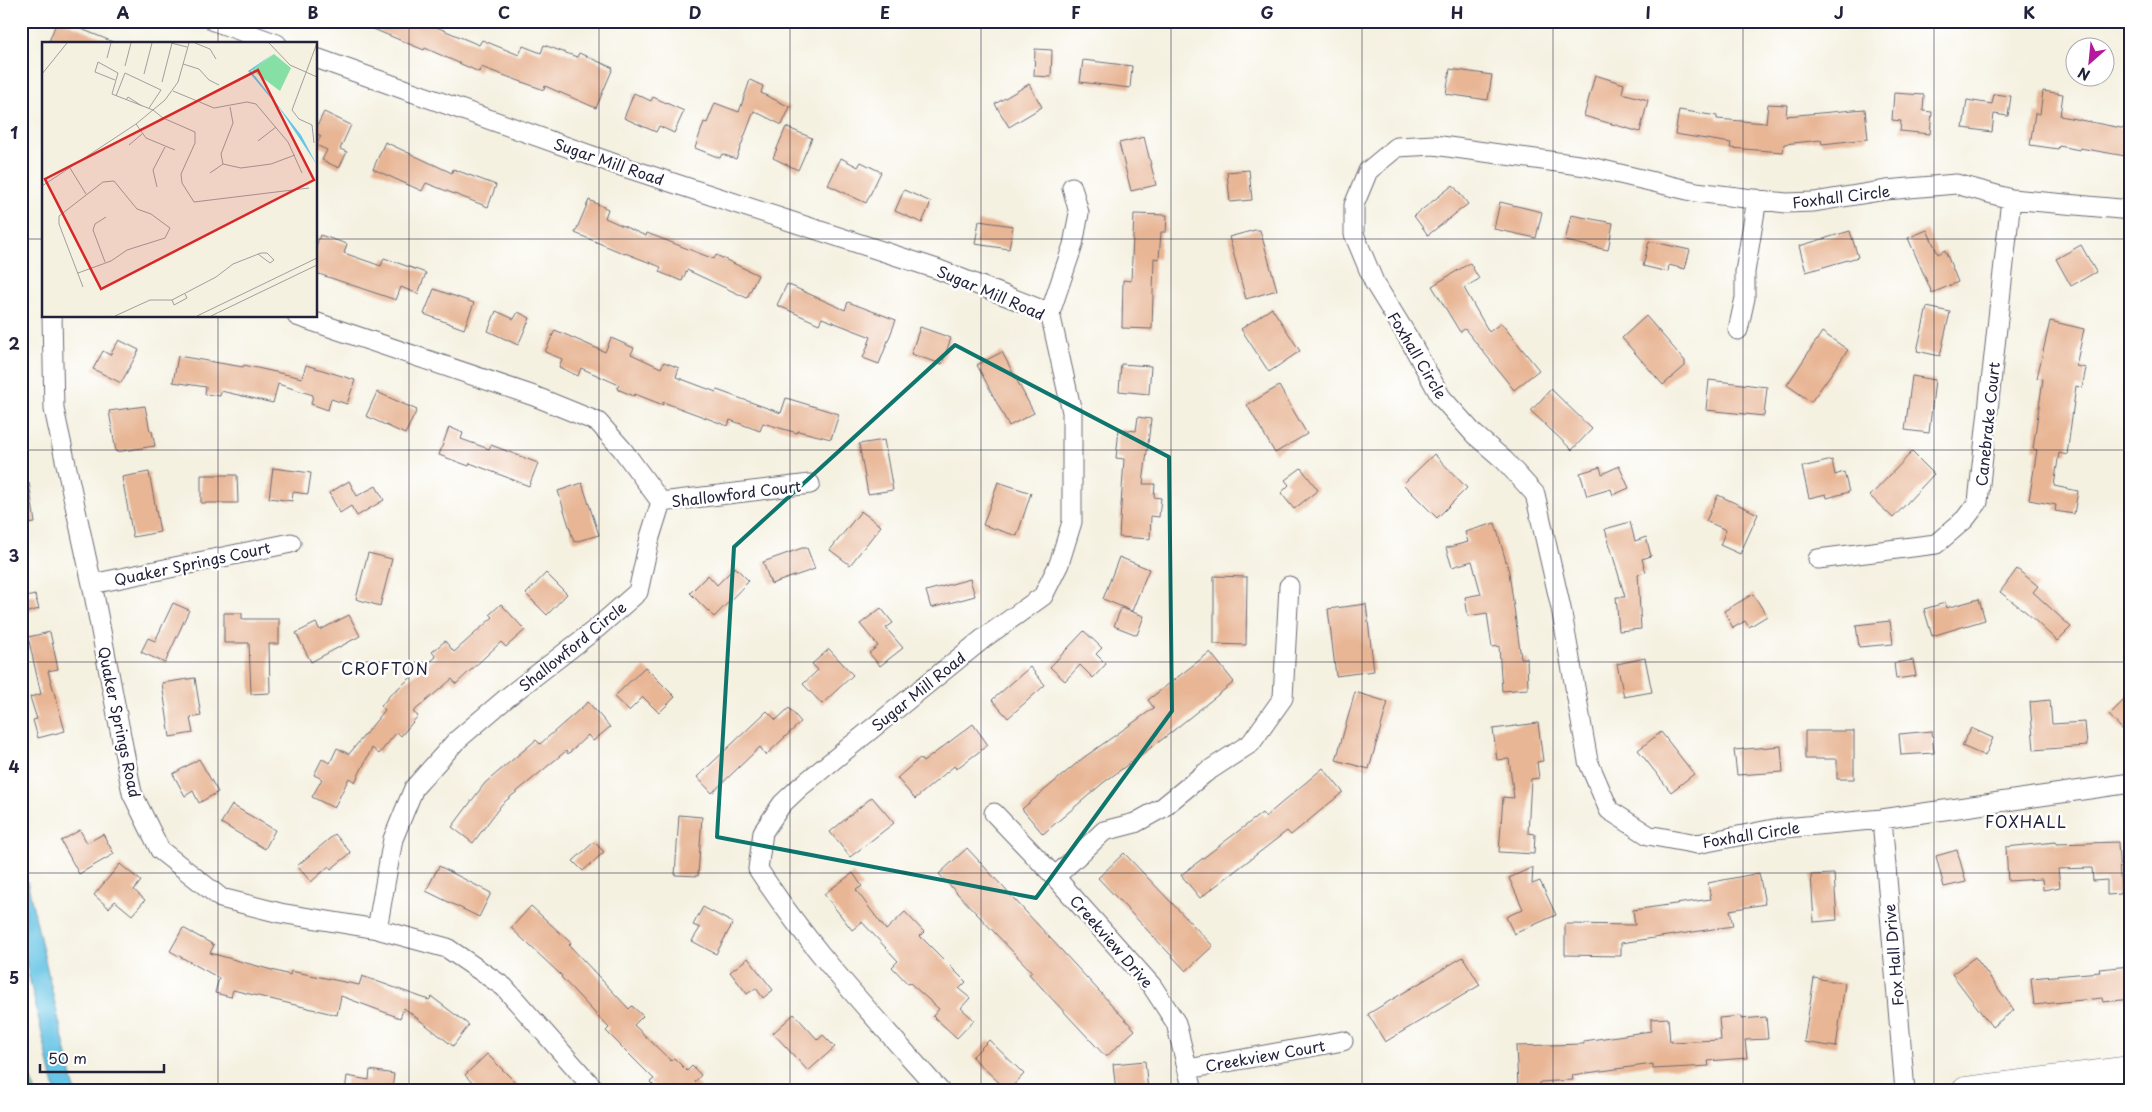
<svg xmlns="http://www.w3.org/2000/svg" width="2152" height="1112" font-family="'Playpen Sans',sans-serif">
<rect width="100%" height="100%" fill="#fff"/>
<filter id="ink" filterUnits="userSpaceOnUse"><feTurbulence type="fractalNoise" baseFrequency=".02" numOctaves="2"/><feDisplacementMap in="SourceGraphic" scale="10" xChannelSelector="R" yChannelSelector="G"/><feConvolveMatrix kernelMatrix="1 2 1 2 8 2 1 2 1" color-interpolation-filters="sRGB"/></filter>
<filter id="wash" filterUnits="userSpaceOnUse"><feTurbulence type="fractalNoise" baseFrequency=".0096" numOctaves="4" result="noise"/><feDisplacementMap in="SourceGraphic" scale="20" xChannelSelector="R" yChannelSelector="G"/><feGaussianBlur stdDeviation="1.12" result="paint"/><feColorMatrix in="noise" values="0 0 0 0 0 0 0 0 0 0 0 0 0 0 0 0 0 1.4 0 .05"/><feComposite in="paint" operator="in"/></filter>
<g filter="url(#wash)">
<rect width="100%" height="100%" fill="#f5f1e1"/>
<path fill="#86e0a5" stroke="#548170" d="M21,1053L35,1090V1091H21Z"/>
<path fill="#67c5e5" stroke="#447490" d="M21,855L75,1091H55L21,941Z"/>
<g id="blocks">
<path fill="#e8b695" d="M57,21H62L118,44H48Z
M354,21H435L434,26L479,45L482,40L519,55L523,46L541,53L544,45L577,57L579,53L613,68L596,108L545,86L544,90L481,67L479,72L425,48L424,50Z
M1035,49L1052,50L1051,77L1034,76Z
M1083,60L1132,66L1130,88L1080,82Z
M1450,69L1492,75L1488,100L1446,94Z
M1595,75L1624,84L1622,93L1648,100L1640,132L1584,116Z
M750,80L763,86L761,93L790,107L782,125L754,111L736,159L722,154L720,158L695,148L704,122L707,123L715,103L739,112Z
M1029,84L1042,107L1009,127L995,104Z
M2043,91L2063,94L2060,116L2131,130V157L2080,148V150L2059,146L2058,149L2030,145L2035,113L2040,114Z
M634,93L651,101L653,97L684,111L674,133L659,126L656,132L624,118Z
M1894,93L1924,95L1923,111L1932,112L1930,134L1900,131L1901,121L1892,120Z
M1994,94L2011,96L2008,116L1994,114L1992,132L1963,128L1967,100L1992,104Z
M1768,104L1787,105L1786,116L1865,109L1868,139L1822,144L1821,140L1784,144L1783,152L1730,148L1731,143L1675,134L1679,110L1717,116V119L1766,123Z
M324,112L351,125L340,149L347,152L339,168L322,160L327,150L316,145L321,136L316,133V128Z
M786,127L812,138L798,170L773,158Z
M1144,137L1156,185L1131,191L1119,143Z
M385,142L452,173L453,169L496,185L488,207L426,183L422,191L373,169Z
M841,158L858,167L861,162L881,172L866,203L828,185Z
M1249,170L1252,200L1230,202L1227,172Z
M1453,185L1468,204L1428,235L1414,216Z
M904,190L931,202L922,223L895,211Z
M589,200L608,209L605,218L646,236L647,233L714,259L716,255L758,275L747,298L687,270L682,281L659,272L661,267L625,253V254L575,233Z
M1500,202L1542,212L1536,238L1494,229Z
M1134,214L1167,215L1166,232H1161L1159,259L1154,258L1152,329L1122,328L1123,280L1131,281Z
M1571,215L1613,223L1608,250L1565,241Z
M979,221L1013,226L1009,249L975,244Z
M1255,230H1260L1277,290L1246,299L1229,237Z
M1927,230L1938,254L1945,250L1958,282L1932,293L1908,238Z
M1850,231L1858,257L1806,272L1799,246Z
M320,235L347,244L344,253L381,266L384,258L426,273L418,294L401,287L396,300L316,273V246Z
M1649,241L1690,250L1685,269L1669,265L1668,272L1643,266Z
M2081,245L2096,272L2071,286L2056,259Z
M1470,263L1479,279L1464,288L1489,332L1501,323L1539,370L1514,390L1465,329L1460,332L1432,286Z
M787,284L845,310L848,302L896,320L879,364L863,358L871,337L822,318L819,324L777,305Z
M434,289L474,303L464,329L424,314Z
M1927,307L1950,312L1940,356L1917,351Z
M1272,308L1300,351L1269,372L1241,329Z
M496,311L514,319L518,312L530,318L518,345L488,331Z
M1646,316L1685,361V366L1663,385L1622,338Z
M2050,321L2084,329L2076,366L2086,368L2082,388L2076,386L2067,455L2059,453L2054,486L2078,491L2074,514L2055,511L2056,505L2029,500L2037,450L2033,449L2043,379L2037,378Z
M920,327L951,338L942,364L911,354Z
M555,330L605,352L611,338L634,348L631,354L661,368L664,362L679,368L676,377L716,392L717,390L781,413L786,398L839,414L831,439L798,431L797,433L763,423L760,431L730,420L728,426L663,402V405L635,394L634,396L617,389L619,385L581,368L578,376L559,367L562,359L545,352Z
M1822,332L1848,350L1811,402L1787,385Z
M119,340L139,350L121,383L93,369L103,351L110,355Z
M1002,352L1034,413L1009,426L977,365Z
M178,356L243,367L244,365L302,378L306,365L355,380L347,404L331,399L328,410L311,404L313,395L278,384L273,403L221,391L220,396L205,394L206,387L173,382Z
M1121,364L1151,366L1149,394L1119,391Z
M1912,376L1935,380L1929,433L1905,430Z
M1709,380L1767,387L1764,416L1706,410Z
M1279,386L1307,434L1275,453L1247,405Z
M1551,389L1592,429L1572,450L1531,411Z
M377,392L417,410L405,434L366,416Z
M145,406L150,431H152L155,446L116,452L109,411Z
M1138,417L1151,419L1143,484H1155L1154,497L1161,498L1159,517L1151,516L1150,539L1119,537L1124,459L1116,458L1119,429L1136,431Z
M449,427L463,433L461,439L489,449L491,445L538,463L529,486L470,463L469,466L439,455Z
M884,440L893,490L868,494L859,444Z
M1912,452L1934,474L1893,518L1870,496Z
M1434,454L1467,488L1437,518L1403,484Z
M1832,460L1835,475L1844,472L1849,492L1827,498L1826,494L1809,498L1802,467Z
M1619,466L1629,488L1613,495L1611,489L1587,496L1580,473L1600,467L1602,474Z
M273,468L311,473L308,494L293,492L292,501L269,498Z
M1301,468L1318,490L1294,509L1281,493L1289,485L1285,480Z
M149,472L160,532L133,537L122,477Z
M201,475H237L238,503H201Z
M349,481L357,496L376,486L384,500L357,516L351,506L340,513L329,493Z
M29,482L35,523L21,525V483Z
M998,482L1031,493L1017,536L983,525Z
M582,483L599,535L574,542L558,491Z
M1718,495L1758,514L1740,554L1720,545L1726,530L1706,521Z
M861,511L881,526L850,565L830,550Z
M1630,522L1635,541L1646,537L1651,556L1642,559L1646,572L1638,574L1641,629L1619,631L1616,597H1625L1605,529Z
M1495,523L1509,572L1521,658H1527L1528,689L1502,691L1499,646L1492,647L1487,613L1468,616L1465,597L1481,594L1472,561L1452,567L1446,548L1468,542L1465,532Z
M802,548H807L815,569L771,584L763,562Z
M368,553L392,559L380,606L356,599Z
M1119,557L1149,569L1132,611L1103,599Z
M735,567L749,581L714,617L690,593L708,575L717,585Z
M2017,569L2038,586L2033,592L2071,627L2057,641L2026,612L2000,592Z
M546,573L567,594L547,615L526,594Z
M1214,576L1247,577L1246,645L1214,644Z
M970,579L975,596L931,608L926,591Z
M1753,594L1767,616L1749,627L1745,621L1733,628L1724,611Z
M35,595L39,609L21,614V598Z
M1979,599L1985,620L1932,636L1924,609L1945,603L1946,608Z
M173,603L189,610L165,663L141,652L148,638L155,641Z
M501,604L525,630L506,647L501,642L456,684L452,679L413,712L418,716L401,736L397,732L379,754L372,748L355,782L349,778L334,808L312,797L322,779L314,775L322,759L330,763L337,748L349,754L385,710L381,706L391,694L436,657L432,652L445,641L454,652L493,617L490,614Z
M1366,604L1374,671L1336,676L1328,609Z
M881,608L893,623L886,628L903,648L880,666L869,653L878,646L860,624Z
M1121,608L1144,616L1137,635L1114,626Z
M224,613H242V619H279V644H269L270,693L251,694L249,643H224Z
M349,615L360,636L311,662L296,633L316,623L320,630Z
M1890,621L1893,644L1859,647L1856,625Z
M1084,631L1102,648L1096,654L1106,664L1093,678L1080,665L1065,681L1050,667Z
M50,632L58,669L48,671L65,731L38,738L33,720L37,719L30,697L41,694L28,637Z
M829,649L853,675L822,704L803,684L818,670L812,664Z
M1210,652L1234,682L1164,738L1103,783L1043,834L1022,809L1083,758L1154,708L1148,700Z
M1645,658L1652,692L1624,697L1617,664Z
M1913,660L1916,676L1896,679L1894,663Z
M645,667L675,697L659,713L643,697L629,711L614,697Z
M1030,667L1045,685L1008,718L992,700Z
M195,678L201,716L190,718L193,733L170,737L162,683Z
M1355,692L1388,702L1369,769L1336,760Z
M2131,693V722L2123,730L2109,715Z
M2050,700L2052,724L2085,722L2087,746L2034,750L2030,702Z
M588,702L610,727L593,741L588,735L568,754L566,751L502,804L473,843L452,827L485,783L536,740L540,744Z
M789,708L801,722L766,755L760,747L712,793L697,777L767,711L776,720Z
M1538,723L1543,761L1537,762L1539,778L1531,779L1528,833L1535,834L1534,854L1499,852L1503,797L1514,798L1509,759L1497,760L1493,729Z
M973,724L988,745L956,769L954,766L915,799L897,778L920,758L923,762Z
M1971,728L1993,738L1985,756L1962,746Z
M1805,731H1854V779H1837V759H1805Z
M1932,731L1934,753L1901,755L1899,734Z
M1661,732L1694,774L1671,792L1638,750Z
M1781,746L1783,772L1737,775L1734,750Z
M199,759L218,792L199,803L193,791L185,796L173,774Z
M1323,768L1343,792L1291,835L1287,831L1200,898L1181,875L1262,813L1265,817Z
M872,797L894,823L850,857L830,832Z
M232,805L275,830L265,849L221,823Z
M679,815L702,817L698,876L675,875Z
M80,830L87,843L103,834L114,854L79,874L61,841Z
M335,834L351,853L331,869L329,866L311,882L297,866Z
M594,842L604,852L583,871L573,861Z
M2056,842V844L2118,842L2121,894L2107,895V880L2093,881L2092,868L2058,869L2060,887L2043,890L2042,879L2008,881L2006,847Z
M967,848L1135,1030L1106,1057L1029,974L1032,972L939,874Z
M1957,850L1966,882L1944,887L1936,856Z
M1124,853L1213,946L1186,971L1098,878Z
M120,864L141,881L134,890L145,900L132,915L115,901L109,908L94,895Z
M439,866L491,893L479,917L426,891Z
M1533,867L1532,884L1540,881L1556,915L1514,934L1506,917L1523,909L1509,878Z
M853,873L862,886L856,890L886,930L905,912L924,932L920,936L966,982L959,989L970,998L961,1008L974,1020L957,1038L933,1016L939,1009L910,983L908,984L892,967L898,961L862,922L852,930L824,894Z
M1759,873L1765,904L1730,910L1733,926L1621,943V956L1565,955V924L1635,925L1633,910L1711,899L1708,883Z
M1834,874L1837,920L1814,922L1811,875Z
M531,906L571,943L569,945L629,1009L632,1006L643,1016L634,1025L671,1061L674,1058L687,1071L692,1066L701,1075L695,1082L704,1091H659L650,1082L654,1079L606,1031L609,1028L561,977L562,976L511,928Z
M703,907L733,923L716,954L692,941L700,928L693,925Z
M183,928L214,945L210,953L290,975L291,971L359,985L362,976L429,1000L432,997L469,1025L453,1046L404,1008L400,1018L341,996L337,1015L233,990L231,997L215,993L219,978L170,951Z
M1463,957L1480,985L1385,1042L1368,1014Z
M1975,957L2014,1010L1992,1027L1952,974Z
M748,958L773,990L763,998L756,988L747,994L730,972Z
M2130,966L2131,999L2103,1002L2102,998L2034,1005L2031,978L2100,972L2099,969Z
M1814,978L1845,983L1836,1047L1804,1042Z
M794,1014L818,1040L823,1035L835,1047L808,1071L773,1033Z
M1741,1016V1019L1766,1017L1768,1039L1745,1040L1747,1058L1708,1061L1709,1066L1653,1069V1064L1572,1075L1573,1080L1540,1082V1086H1518L1516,1046L1584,1044V1041L1651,1031V1019L1668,1018L1670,1042L1721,1040L1719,1018Z
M989,1040L1024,1074L1008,1091L972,1057Z
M487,1054L524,1091H480L465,1075Z
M1145,1061L1148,1091H1116L1113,1064Z
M370,1070L394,1074L392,1091H345L347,1076L369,1080Z"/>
</g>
</g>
<g filter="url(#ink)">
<use href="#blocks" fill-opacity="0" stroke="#6c6a75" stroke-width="1"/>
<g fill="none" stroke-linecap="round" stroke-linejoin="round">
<defs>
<path id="street" d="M214,21L277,44
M316,58L618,165L937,269L1050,313L1072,412V522L1059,564L1043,596L984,638L800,787L782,804L763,832L758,869C810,949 876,1019 940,1091
M2131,210L2011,199L1956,184L1886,190L1814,202L1786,203L1696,192L1586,166L1434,145L1397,147L1368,171L1354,205V234L1374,282L1409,339L1441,397L1474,434L1504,460L1535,494L1561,608L1588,761L1609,810L1648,835L1697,844L1774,829L1882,819L2131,783
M1050,313L1073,245L1079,213L1072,187
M52,316L54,409L92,584L132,793L160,850L221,898L280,913L377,929L447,948L504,987L596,1091
M297,316L534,396L598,422L622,449L661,502
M1738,330L1745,298V272L1757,199
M661,502L810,484
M1818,559L1936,544L1965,519L1978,502L2011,199
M92,584L291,543
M994,813L1055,877L1152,986L1176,1023L1193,1091
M1882,819L1905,1091
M1055,877L1104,831L1135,823L1162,808L1205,773L1251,743L1283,698L1289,586
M377,929L393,839L414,788L456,741L509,696L597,628L638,592L650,537L661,502
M1188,1069L1343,1041"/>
<path id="secondary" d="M1966,1091L2131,1070"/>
</defs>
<use href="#street" stroke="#6c6a75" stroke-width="21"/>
<use href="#secondary" stroke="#6c6a75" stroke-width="29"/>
<use href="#street" stroke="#fff" stroke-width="19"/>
<use href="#secondary" stroke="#fff" stroke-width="28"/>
</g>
</g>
<path fill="none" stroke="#0f766e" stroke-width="4" stroke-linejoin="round" d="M955,345L1169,457L1172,711L1036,898L717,837L734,547Z"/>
<path fill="none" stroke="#22223b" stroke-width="1" stroke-opacity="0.55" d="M218,21V44M409,21V1091M599,21V1091M790,21V1091M981,21V1091M1171,21V1091M1362,21V1091M1553,21V1091M1743,21V1091M1934,21V1091M21,239H44M316,239H2131M218,316V1091M21,450H2131M21,662H2131M21,873H2131"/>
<g text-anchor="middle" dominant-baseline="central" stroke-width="5" stroke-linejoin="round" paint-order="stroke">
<g font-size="15" fill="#22223b" stroke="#fff">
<text transform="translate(609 161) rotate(19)">Sugar Mill Road</text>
<text transform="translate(1841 196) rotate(-7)">Foxhall Circle</text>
<text transform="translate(991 292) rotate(23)">Sugar Mill Road</text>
<text transform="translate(1418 355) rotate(59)">Foxhall Circle</text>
<text transform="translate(1987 424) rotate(-84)">Canebrake Court</text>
<text transform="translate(736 493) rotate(-7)">Shallowford Court</text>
<text transform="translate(192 563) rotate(-12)">Quaker Springs Court</text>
<text transform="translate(572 646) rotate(-39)">Shallowford Circle</text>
<text transform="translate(918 691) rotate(-39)">Sugar Mill Road</text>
<text transform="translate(120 722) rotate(78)">Quaker Springs Road</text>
<text transform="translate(1751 834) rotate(-9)">Foxhall Circle</text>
<text transform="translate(1112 941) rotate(49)">Creekview Drive</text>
<text transform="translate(1893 955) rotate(-95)">Fox Hall Drive</text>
<text transform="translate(1265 1055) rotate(-10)">Creekview Court</text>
</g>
<g font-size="16" letter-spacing="1" fill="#22223b" stroke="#fff">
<text x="385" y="668">CROFTON</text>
<text x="2026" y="821">FOXHALL</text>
</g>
</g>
<g transform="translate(42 42)">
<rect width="275" height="275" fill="#f5f1e1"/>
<path d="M232,12L249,26L238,49L210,28Z" fill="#86e0a5"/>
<path d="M231,12L209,29L259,93L275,123L238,67L206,29Z" fill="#67c5e5"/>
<path fill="none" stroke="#a19e9f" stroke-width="1" d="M129,1L145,5M153,1L168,7L174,17M227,1L248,23L275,35M65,16L69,1M141,22L157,27L167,38L177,43M83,24L89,1M0,32L25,1M102,32L110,1M73,38L53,30L56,20L76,31L70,52L111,68L121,76L153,90V101L139,132L140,141L152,160L267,146M120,40L130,1M131,49L172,66L205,60L214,62L246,100L260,131M74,54L83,31L119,48L107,66M84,58L86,55L100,64M94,82L104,96L133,108M216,99L234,85M272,101L270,83L257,77L250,68L275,1M87,103L100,92M181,122L199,126L229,122L253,113M181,122L179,112L191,81L188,65M28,126L44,152M168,131L181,122M0,144L94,82L123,58L136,40L147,1M115,145L111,128L123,105M63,220L51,188L53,182L64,175M36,231L69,219L85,208L123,196L128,186L109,172L95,167L72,139L61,140L17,174V182L41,245M130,258L132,263L145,256L143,252M73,274L108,258H130L174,235L191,222L219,211H225L232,218L228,221L216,212M155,274L275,216M169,274L275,223"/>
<path fill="#d62828" fill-opacity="0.15" stroke="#d62828" stroke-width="2.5" d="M216,28L272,138L59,247L3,137Z"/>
<rect width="275" height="275" fill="none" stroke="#22223b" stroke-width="2.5"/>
</g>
<rect width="2152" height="1112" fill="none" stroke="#fff" stroke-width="55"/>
<g transform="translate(2090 62) rotate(207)"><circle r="24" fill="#ffffff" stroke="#a7a7b1"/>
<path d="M0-4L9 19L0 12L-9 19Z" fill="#b5179e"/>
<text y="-8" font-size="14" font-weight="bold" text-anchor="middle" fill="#22223b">N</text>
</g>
<path d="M40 1064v8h124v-8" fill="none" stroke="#22223b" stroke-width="2.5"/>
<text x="48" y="1064" font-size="15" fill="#22223b" stroke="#ffffff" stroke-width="4" paint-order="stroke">50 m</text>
<rect x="28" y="28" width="2096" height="1056" fill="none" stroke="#22223b" stroke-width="2"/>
<g font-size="16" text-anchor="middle" font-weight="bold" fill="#22223b">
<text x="123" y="19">A</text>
<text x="313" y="19">B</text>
<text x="504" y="19">C</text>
<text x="695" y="19">D</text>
<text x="885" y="19">E</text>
<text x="1076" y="19">F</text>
<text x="1267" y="19">G</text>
<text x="1457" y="19">H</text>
<text x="1648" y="19">I</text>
<text x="1839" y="19">J</text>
<text x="2029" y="19">K</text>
<text x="14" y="139">1</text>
<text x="14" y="350">2</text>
<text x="14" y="562">3</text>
<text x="14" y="773">4</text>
<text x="14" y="984">5</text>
</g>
</svg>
